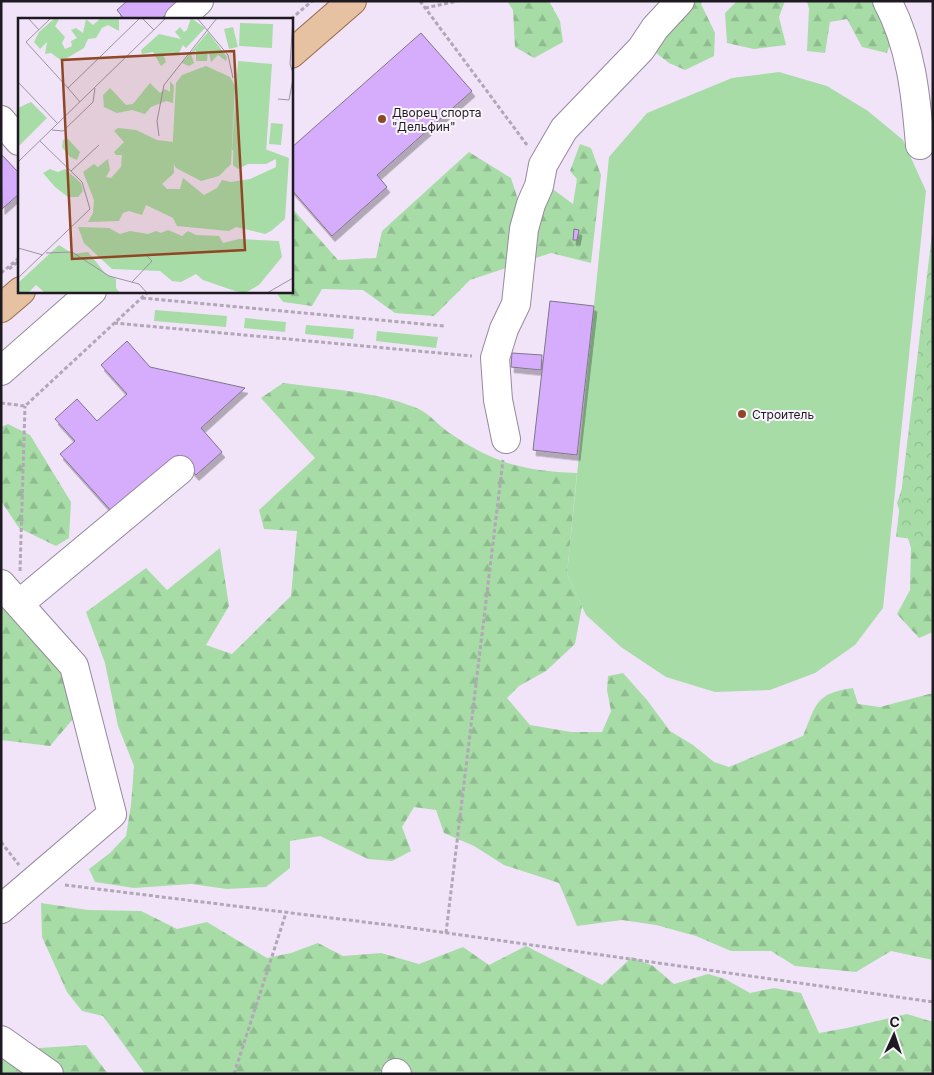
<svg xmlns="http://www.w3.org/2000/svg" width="934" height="1075" font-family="Inter,sans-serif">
<defs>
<pattern id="forest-firs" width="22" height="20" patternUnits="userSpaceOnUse" patternTransform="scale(1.25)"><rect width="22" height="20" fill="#a7dca7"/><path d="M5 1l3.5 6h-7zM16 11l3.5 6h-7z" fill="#8fbc8f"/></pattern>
<pattern id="park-crowns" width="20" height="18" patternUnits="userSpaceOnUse" patternTransform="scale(1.25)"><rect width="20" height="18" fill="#a7dca7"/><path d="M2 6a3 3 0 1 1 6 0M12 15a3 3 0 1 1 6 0" fill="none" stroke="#8fbc8f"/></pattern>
<filter id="shadow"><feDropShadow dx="3" dy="5.5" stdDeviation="0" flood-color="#0004"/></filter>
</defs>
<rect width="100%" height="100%" fill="#f1e4f8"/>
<path fill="#a7dca7" d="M779,72L827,86L868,111L903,140L926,191L883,608L855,645L815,673L770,690L715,692L666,677L621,647L586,615L567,574L609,157L647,113L732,78Z
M155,310L227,316L226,327L154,321Z
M245,318L286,322L285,332L244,328Z
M306,325L354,329L353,339L305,334Z
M377,331L438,337L436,348L376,341Z"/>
<path fill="url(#forest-firs)" d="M507,1H549L560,21L563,42L534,58L515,47L513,10Z
M690,1H703L701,4L715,33L714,56L685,70L669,63L651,49Z
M737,1H785L779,17L786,45L754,49L727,43L725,13Z
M807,1H879L895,30L887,53L862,47L847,19L830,22L825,53L807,51L809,9Z
M580,144L591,148L601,175L591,263L551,253L470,280L434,316L395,313L363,290L322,289L312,306L283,302L275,291H291V207L338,260L376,258L382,231L469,152L511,178L520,206L550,187L573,204L577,179L570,171Z
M283,383C326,389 373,391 414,407C427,411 437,424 448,432C493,463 523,471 577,473L567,574L582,606L575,644L546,671L519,686L507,698L530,725L571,732H602L611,711L607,690L608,676L623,673L647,700L670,731L693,745L714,762L729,767L803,736C816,705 815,693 853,688L858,704L880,707L933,693V960L891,951L856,972L795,966L771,951H731L696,936L656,925L622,920L577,926L559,883L504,865L474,846L444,833L436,810L414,807L402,827L411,851L392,861L368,859L320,836L290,841V868L266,887L227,889L191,884L134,888L95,882L89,869L110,853L126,836L131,805L134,766L118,726L105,663L86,612L146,568L167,590L220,548L229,606L206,645L232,654L291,596L297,531L264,529L259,510L315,458L261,398Z
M8,424L30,435L71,502L69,538L56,546L19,528L1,501V427Z
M909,470L933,512V632L919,638L897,614L910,590L911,548L897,503Z
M1,601L67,671L78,713L50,746L1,740Z
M41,903L88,910L141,911L177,929L207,922L267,958L291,953L318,943L343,956L381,953L419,964L463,947L489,965L526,946L602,985L632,957L653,966L674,984L708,974L725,979L750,993L774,988L801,993L819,1033L847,1028L907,1014L933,1022V1074H145L103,1016L82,1011L67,992L42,937Z
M1,1045L8,1050L86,1045L108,1074H1Z"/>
<path fill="url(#park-crowns)" d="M933,225V541L896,537Z"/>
<path fill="#d6adfc" stroke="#7e7587" filter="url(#shadow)" d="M127,1H181L161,19H124L117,10Z
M421,33L472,91L377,175L387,187L332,236L291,189V148Z
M1,154L19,173V194L2,209Z
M574,229L579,230L577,240H573Z
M550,301L594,306L577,455L533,450Z
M127,341L150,367L245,388L201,428L222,452L196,475L178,455L113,513L60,454L75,441L55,419L77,399L97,421L127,394L101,365Z
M512,353L542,355L541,370L511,367Z"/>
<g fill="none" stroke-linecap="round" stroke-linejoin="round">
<defs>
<path id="minor" d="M887,1C911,45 916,96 920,145
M179,19L199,1
M1,120L19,141
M1,371L92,291
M506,439L498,400L495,358L504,329L516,304L524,229L531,204L539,186L543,165L564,129L641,49L655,28L680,1
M1,584L74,666L112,814L1,909
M19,604L180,470
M1,1040L49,1074
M396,1073L397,1074"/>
<path id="major" d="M291,54L352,1
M1,308L21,291"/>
</defs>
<use href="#minor" stroke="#95899b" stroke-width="30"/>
<use href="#major" stroke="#956c4d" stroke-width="30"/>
<path stroke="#b1a7b7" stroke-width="3" stroke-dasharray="4 2.5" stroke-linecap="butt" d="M420,1L527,145
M425,8L458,1
M291,19L312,1
M9,269L19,261
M1,273L19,258
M142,298L444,326
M114,323L472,356
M1,403L25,406L149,291
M20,571L25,406
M1,842L19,865
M65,885L405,927L933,1002
M446,933L503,460
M234,1074L286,913"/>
<use href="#minor" stroke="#fff" stroke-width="28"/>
<use href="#major" stroke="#e6c1a2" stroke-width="28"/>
</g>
<g fill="#8f4726" stroke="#faf4fc" stroke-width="2">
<circle cx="382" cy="119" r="5"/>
<circle cx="742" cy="414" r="5"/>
</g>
<g text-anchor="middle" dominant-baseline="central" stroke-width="4" stroke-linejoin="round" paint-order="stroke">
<g font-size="12" fill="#1f1a21" stroke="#faf4fc" text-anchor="start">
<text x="392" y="112">Дворец спорта<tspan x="392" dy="14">"Дельфин"</tspan></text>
<text x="752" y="414">Строитель</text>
</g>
</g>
<g transform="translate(18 18)">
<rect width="275" height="275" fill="#f1e4f8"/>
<path d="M222,5L255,6L254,30L221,28ZM215,9L220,29L211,31L206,11ZM188,48L212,59L217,68L213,146L201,158L183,163L158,150L154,143L155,121L158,65L164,57ZM253,105L265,106L263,127L251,126Z" fill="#a7dca7"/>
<path d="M37,0L41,2L37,8L47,19L44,25L47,31L54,28L53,23L59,20L53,12L58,10L65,15L68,1L75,7L83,0H101V13L90,7L84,10L78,20L70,21L66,30L44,43L33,35L27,36L29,24L22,31L16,24L21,14ZM173,0L187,10L168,30L165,27L161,35L145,36L148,44L143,48L135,34L124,36L123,32L141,16L163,21L157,14L162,9L166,14L169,12ZM190,14L209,39L208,43L200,37L193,44L190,32L189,43H178V32L173,36L176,45L171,48L164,45ZM152,63L156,68L155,85L148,83L133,89L127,96L114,92L99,95L86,89L85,77L92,70L108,87L115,86L132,65L142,75L147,71L152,74ZM13,84L29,100L0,129V90ZM226,99L247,131L271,140L267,201L253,213L247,216L218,209L211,213L159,208L155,200L128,187L124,197L111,193L105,195L101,203L70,204L75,195L76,182L65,154L76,146L80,149L90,141L92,152L88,159L93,160L103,149L104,137H98L96,134L106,124L96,113L100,110L118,112L139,122L155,124L156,155L144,166L149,171H162L165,160L186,177L199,170L204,162L213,164L232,161L258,149V141L248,146H230L220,151L215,147L216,102ZM49,120L62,134L59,142L52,139L44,129L45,122ZM32,151L40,154L47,151L63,165L65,173L60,179H50L37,169L25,155ZM60,209L91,210L102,216L112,213L130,216L138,213L143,215L150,212L164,218L170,213L178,217L201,218L205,225L221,221L261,223L264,239L241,267L227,275L217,273L185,262L178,256L163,264L154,263L142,253L94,251L66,225ZM41,227L55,236L70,234L87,255L98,261V270L102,275H27L18,267L10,275H0V265Z" fill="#a7dca7"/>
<path d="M220,43L254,46L248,135L214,132Z" fill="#a7dca7"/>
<path fill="none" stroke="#9d93a2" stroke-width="1" d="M10,0L21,12M33,0L8,24L50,70M124,0L136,12M179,0L210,37L215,60M275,0L272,46L275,55M0,64L40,106M260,81L271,82L275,61M62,84L50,70L122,0M34,112L45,113L75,84L77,70M141,118L139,103L146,67L199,0M0,144L148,0M53,153L81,127M0,230L25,237M28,235L54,234L91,258L121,266L129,275M0,260L72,191L64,164L22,123M114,264L134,243L127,236M249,275L275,260"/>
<path fill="#8f4726" fill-opacity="0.15" stroke="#8f4726" stroke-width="2.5" d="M216,33L227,232L54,241L44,42Z"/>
<rect width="275" height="275" fill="none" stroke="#1f1a21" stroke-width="2.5"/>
</g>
<rect width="934" height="1075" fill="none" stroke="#1f1a21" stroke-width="5"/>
<g transform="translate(894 1035) rotate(3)" stroke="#faf4fc" stroke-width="4" paint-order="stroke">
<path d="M0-4L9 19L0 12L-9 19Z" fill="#1f1a21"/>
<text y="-8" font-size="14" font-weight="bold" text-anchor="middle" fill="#1f1a21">С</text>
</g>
</svg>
